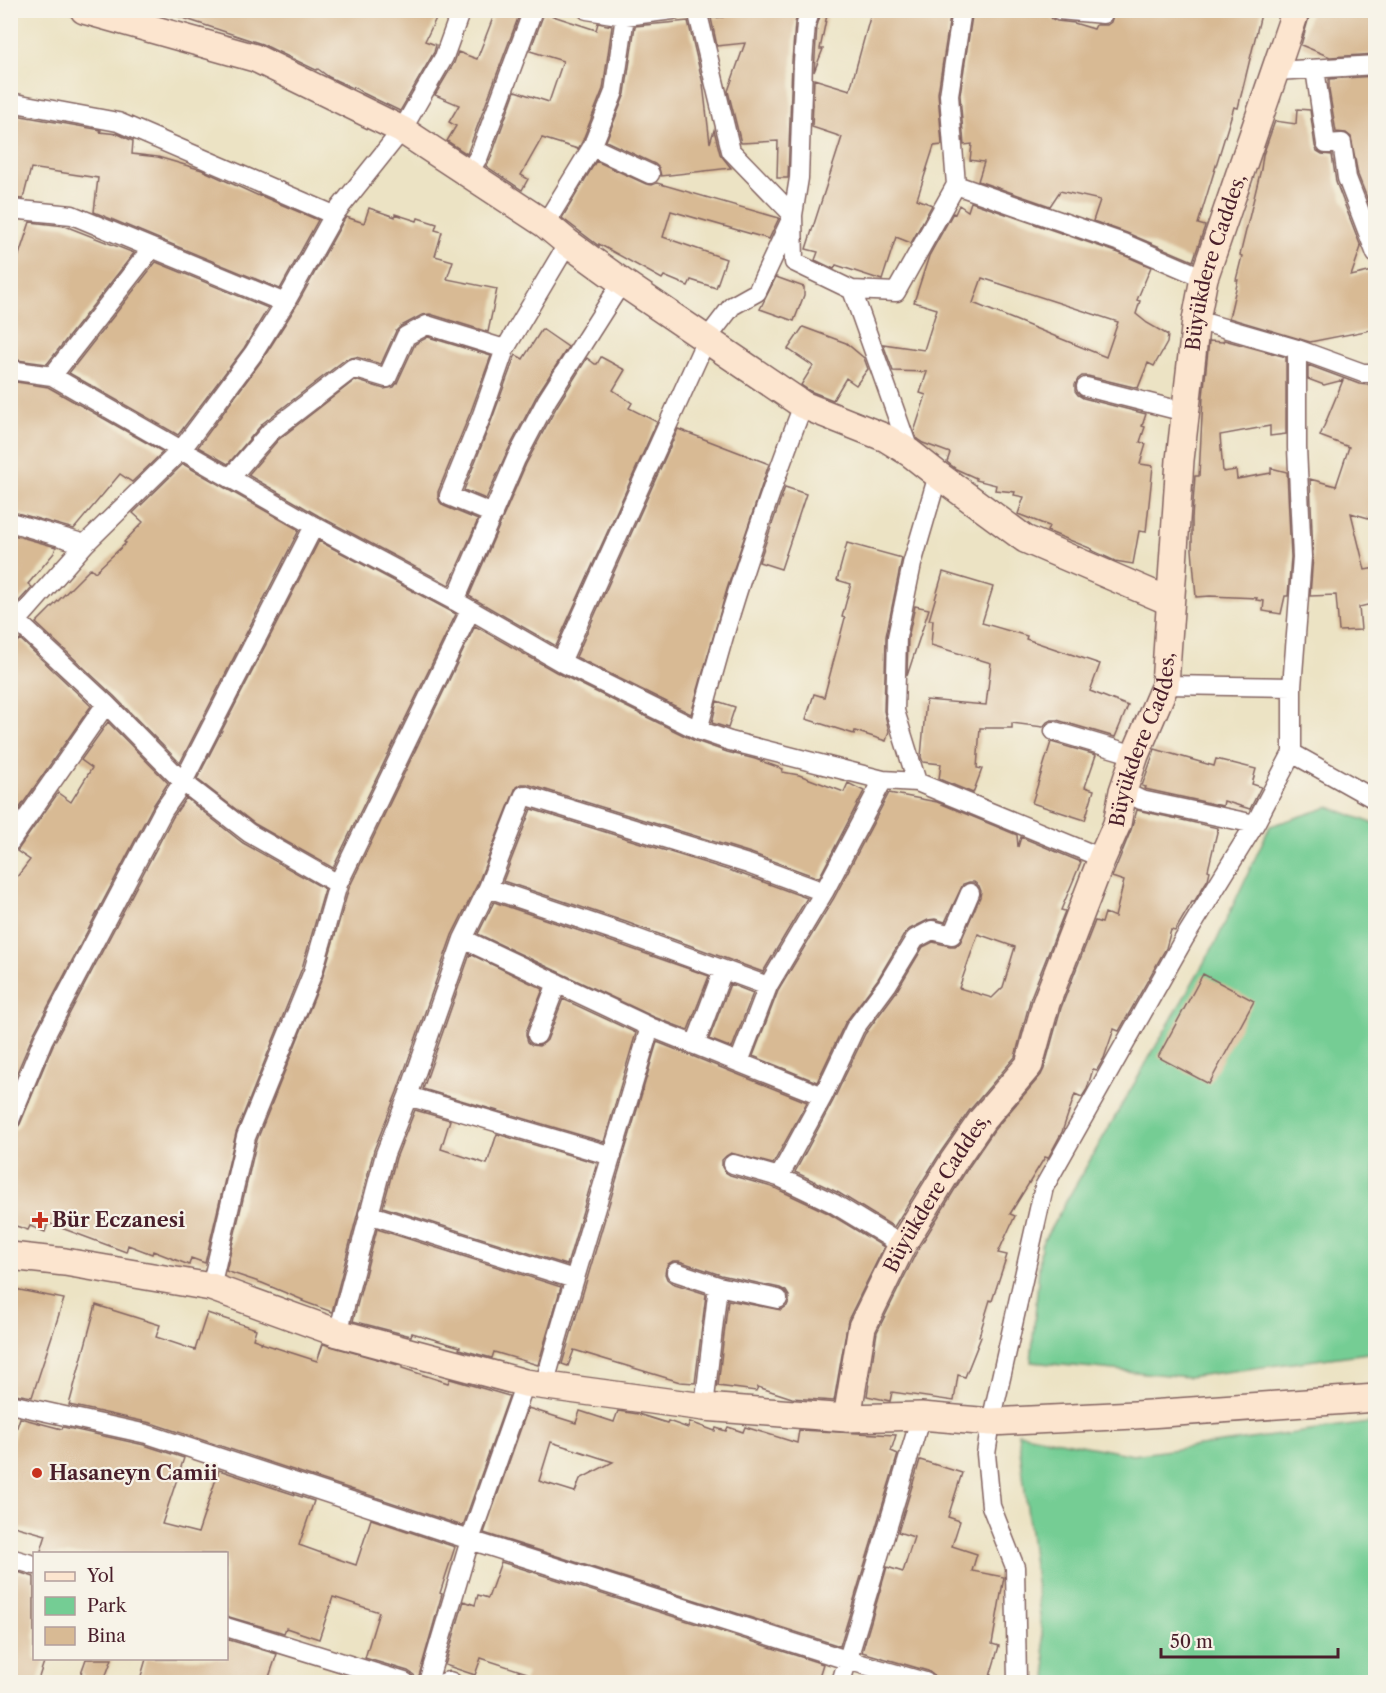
<svg xmlns="http://www.w3.org/2000/svg" width="1386" height="1693" font-family="'Libre Caslon Text',serif">
<rect width="100%" height="100%" fill="#f7f3e8"/>
<filter id="ink" filterUnits="userSpaceOnUse"><feTurbulence type="fractalNoise" baseFrequency=".0167" numOctaves="2"/><feDisplacementMap in="SourceGraphic" scale="12" xChannelSelector="R" yChannelSelector="G"/><feConvolveMatrix kernelMatrix="1 2 1 2 8 2 1 2 1" color-interpolation-filters="sRGB"/></filter>
<filter id="wash" filterUnits="userSpaceOnUse"><feTurbulence type="fractalNoise" baseFrequency=".008" numOctaves="4" result="noise"/><feDisplacementMap in="SourceGraphic" scale="24" xChannelSelector="R" yChannelSelector="G"/><feGaussianBlur stdDeviation="1.35" result="paint"/><feColorMatrix in="noise" values="0 0 0 0 0 0 0 0 0 0 0 0 0 0 0 0 0 1.4 0 .05"/><feComposite in="paint" operator="in"/></filter>
<g filter="url(#wash)">
<rect width="100%" height="100%" fill="#ece3c4"/>
<path fill="#74cd94" stroke="#5f7660" stroke-width="1.5" d="M1329,807L1375,824V1352L1188,1377L1031,1362L1041,1245L1216,942L1270,826Z
M1375,1422V1682H1048L1018,1433L1133,1455Z"/>
<g id="blocks">
<path fill="#d8ba94" fill-rule="evenodd" d="M172,10H440L425,41L436,45L434,52L400,111L363,93L354,87L353,88L329,77L318,69L316,70L262,44L171,14Z
M496,10H521L467,154L447,141L456,126L449,122L459,105L435,95L454,63L458,52L477,59Z
M722,10H799L795,23L792,61L788,178H777L778,141L741,143L728,91L745,43L717,46L711,18L723,17Z
M822,10H828L820,49H823L814,72L817,26Z
M872,10H951L938,93L942,145L934,146L917,199L932,205L911,243L896,237L882,280L836,265L834,269L815,260L818,252L806,249L842,137L812,127L814,79L850,90Z
M973,10H1038L1049,14L1052,19L1057,21L1074,23L1094,29L1096,25H1107L1111,22L1115,10H1262L1238,108L1234,107L1198,224L1205,226L1193,261L1127,233L1093,221L1100,200L1060,191L1050,206L978,181L984,162L970,160L972,144L964,145L960,95Z
M1311,10H1376V54L1330,57L1301,45Z
M544,13L596,30L598,23L612,26L603,89L582,142L578,149L542,138L521,175L528,179L522,190L486,166L490,160L515,91L549,102L563,61L530,51Z
M688,21L703,84L710,143L714,130L720,154L731,168L661,176L659,168L655,164L606,141L625,94L635,26Z
M1376,76V221L1358,175L1351,137L1346,133L1336,132L1329,90V79Z
M1297,109L1310,110L1315,146L1317,151L1322,154L1332,155L1336,182L1361,247L1351,276L1373,271L1376,281V329L1310,342L1229,318L1238,280H1236L1242,256L1240,255L1261,169L1263,155L1275,121L1296,124Z
M10,114L101,130L100,132L118,134L133,141L132,154L158,157L202,170L259,196V195L318,220L280,289L94,212L98,178L31,168L23,199L10,198Z
M596,161L646,184L652,185L657,183L779,218L769,239L671,211L663,237L726,259L716,288L691,280L688,286L664,276L662,279L599,244V246L562,218Z
M971,202L1119,253L1151,267L1137,300L1140,301L1136,314L1147,323L1168,335L1167,343L1154,366L1148,363L1138,388L1088,376H1082L1078,379L1075,385V391L1078,395L1083,398L1146,414L1142,426L1145,427L1140,442L1146,444L1140,464L1153,466L1146,532L1139,531L1133,564L1115,561L1091,550L1092,549L1047,531L1049,526L1018,514L1024,497L1014,495L1015,492L995,490L996,485L976,480V478L956,469L947,462L950,453L923,443L917,439L914,432L926,395L920,393L927,372L893,371L883,344L924,350L937,309L914,302L929,256L953,213L955,214L959,205L968,211ZM982,278L1118,322L1106,357L973,303Z
M369,208L395,217V214L417,221L418,218L437,224L435,230L442,232L435,256L453,261L447,279L497,289L488,332L430,314L422,315L401,326L396,331L381,364L356,357L346,359L263,423L228,464L198,447L262,360L295,308L344,220L346,217L364,223Z
M30,222L65,226L134,253L47,364L10,359V259L17,261Z
M156,262L268,308L244,348L178,435L69,373Z
M776,277L804,287V295L794,321L760,309Z
M803,327L846,343L864,358L868,369L856,385L846,378L833,400L810,391L801,385L813,366L788,349Z
M542,329L568,347L537,395L506,454L486,499L464,490L492,419L514,359L516,355L523,359Z
M428,337L491,356L471,411L438,492V497L440,502L444,506L478,520L449,585L319,516L248,475L278,440L355,380L384,389L394,387L397,383L415,344Z
M1224,340L1286,357V434L1270,436V426L1220,435L1223,472L1236,470L1237,479L1271,473V468L1287,472L1291,557L1288,596H1285L1281,614L1263,611L1264,601L1256,600L1257,598L1210,596L1196,597L1192,549V518L1195,476H1199L1203,397L1209,341L1223,342Z
M601,357L625,370L613,390L632,403L629,408L657,422L556,646L469,596L526,464L557,406L587,358L595,364H597Z
M1308,365L1359,384L1376,386V506L1372,519L1351,513L1365,570L1376,568V603L1359,607L1361,630L1339,631L1336,595L1310,596L1313,556L1310,479L1336,486L1349,447L1320,436L1343,380L1324,385L1308,379Z
M10,381L48,387L163,452L132,482L120,474L74,529L10,511Z
M678,429L769,464L727,589L691,714L576,657Z
M183,464L299,530L180,763L114,696L36,623L91,568L95,572L126,543L124,542L143,522L133,513Z
M785,487L806,494L781,569L759,562Z
M10,534L56,547L54,553L28,584L32,587L10,611Z
M319,541L456,614L333,868L255,824L197,779Z
M847,543L902,558L886,636L884,711L889,731L886,741L855,731L854,734L806,719L814,694L824,697L845,618L842,617L851,584L837,580Z
M943,572L993,587L982,623L1027,636L1026,639L1100,664L1090,691L1128,706L1115,737L1057,720H1051L1047,722L1043,727L1012,723V728H980L977,768L982,769L973,793L939,779L941,764L923,762L921,757L926,700L986,705L991,663L931,645L933,620H929Z
M915,606L929,609L907,676L908,638Z
M475,626L556,672L693,740L727,752L755,759L783,769L782,772L799,775L844,792L848,783L864,791L819,878L751,853L527,784H521L516,787L478,883L452,935L397,1092L374,1150L332,1312L302,1301L303,1300L262,1283L226,1271L257,1140L323,976L349,888Z
M20,639L91,706L10,822V649Z
M717,701L735,707L728,728L712,723Z
M108,722L168,783L153,806L33,1035L10,1089V886L30,860L17,851L58,793L71,802L92,768L81,760Z
M1051,742L1096,755L1085,787L1094,790L1085,820L1032,803Z
M1155,749L1214,766L1216,759L1256,769L1252,784L1261,787L1250,809L1224,801L1223,806L1145,789L1146,787L1142,786Z
M889,793L937,802L1017,835L1018,847L1021,837L1081,862L1061,910L1065,911L1031,997L1015,1057L969,1111L940,1153L894,1227L839,1193L795,1172L833,1101L865,1034L896,992L923,947L933,942L950,946H955L960,943L980,897L981,891L979,886L974,882H969L963,884L945,922L935,919L928,920L910,929L905,933L878,979L845,1023L817,1082L753,1056L778,991L834,898ZM978,934L1015,947L1003,987L992,998L959,988Z
M186,798L243,843L325,889L302,968L236,1133L205,1263L191,1258L189,1265L153,1251L152,1254L128,1245L126,1252L48,1223L45,1232L30,1226L28,1230L10,1224V1131L16,1129L20,1124L53,1045L173,817Z
M531,809L744,875L807,898L763,972L626,922L503,881Z
M1137,810L1218,828L1208,870L1210,871L1208,879L1194,902H1192L1175,931L1171,930L1166,948L1119,1031L1114,1029L1104,1058L1097,1070L1093,1069L1087,1089L1082,1097L1075,1094L1062,1132L1048,1158L1045,1157L1010,1214L1015,1216L998,1253L1007,1255L992,1301L990,1300L979,1336L981,1337L965,1377L958,1375L954,1401L892,1392L890,1401L867,1396L877,1332L916,1253L966,1171L994,1130L1041,1075L1044,1069L1061,1008L1095,921L1102,923L1105,913L1115,917L1124,881L1112,877L1131,830Z
M494,902L618,944L709,976L688,1030L654,1017L478,934Z
M470,954L543,989L526,1032V1036L528,1042L532,1045L539,1046L544,1043L547,1040L563,999L636,1033L604,1142L423,1089Z
M1203,974L1254,1001L1209,1084L1158,1057Z
M730,984L753,993L732,1048L709,1039Z
M657,1042L807,1102L773,1164L731,1153L726,1156L722,1160V1167L725,1172L730,1175L775,1188L828,1213L884,1247L848,1320L834,1401L792,1398L758,1387L756,1391L718,1386L728,1300L781,1310L787,1306L789,1301V1296L786,1291L780,1288L721,1275L679,1261H673L668,1264L666,1268L665,1274L667,1279L672,1283L706,1294L695,1383L680,1382L574,1350L568,1366L562,1364Z
M415,1110L450,1120L441,1149L487,1164L497,1134L597,1163L567,1265L383,1207L396,1158Z
M377,1229L561,1287L538,1365L494,1352L492,1358L459,1349L460,1347L412,1333L411,1336L353,1321Z
M10,1288L64,1299L32,1397L10,1393Z
M96,1305L160,1325L156,1337L195,1350L207,1313L256,1329L253,1339L262,1342L261,1343L317,1361L323,1344L402,1366V1368L448,1383L450,1379L509,1396L463,1526L151,1423L69,1405Z
M528,1408L576,1423L580,1411L614,1422L618,1411L638,1414L667,1423L668,1421L688,1428L690,1422L715,1431L716,1428L726,1431L728,1427L743,1432L745,1427L797,1443L799,1430L896,1435L891,1451L898,1454L840,1646L484,1533ZM551,1442L613,1462L580,1479L575,1492L539,1481Z
M20,1418L62,1429L63,1427L144,1445L184,1458L162,1524L198,1533L219,1470L314,1501L299,1545L338,1559L356,1565L371,1519L455,1547L440,1593L442,1594L417,1683L414,1675L408,1671L365,1658L379,1612L333,1597L319,1639L286,1628L284,1633L226,1616V1554H40L46,1535L10,1525V1448Z
M920,1460L962,1473L948,1517L960,1521L952,1546L977,1554L972,1571L1004,1577L992,1644L999,1646L988,1683H936L933,1675L928,1671L862,1652L887,1567L903,1572L914,1537L898,1532Z
M501,1562L823,1664L817,1683H524L527,1673L481,1658L475,1675L445,1665L464,1601L475,1605L478,1595L488,1598Z
M18,1572L34,1577V1659H45L37,1683H10V1594Z
M226,1639L277,1654L267,1683H139L146,1659H226Z
M86,1659H112L103,1683H81L84,1675L81,1673Z"/>
</g>
</g>
<g filter="url(#ink)">
<use href="#blocks" fill-opacity="0" stroke="#836461" stroke-width="1.5"/>
<g fill="none" stroke-linecap="round" stroke-linejoin="round">
<defs>
<path id="street" d="M587,10L625,16L673,10
M697,10L731,151L793,215L794,262L852,290L910,453
M1059,10L1103,14L1104,10
M1315,69L1326,144L1342,143L1347,178L1376,254
M1276,71L1376,65
M10,102L118,122L334,215
M592,147L650,174
M468,173L479,156L533,10
M956,185L949,95L962,10
M10,209L72,215L285,303
M545,224L592,147L614,92L625,16
M852,290L896,292L956,185L1123,243L1204,278
M1196,320L1297,349L1363,373H1376
M10,370L52,376L314,526L455,601L561,662L698,730L730,741L883,780L917,782L1102,858
M52,376L152,248
M1086,387L1185,412
M230,478L270,432L353,368L387,378L406,336L427,325L505,349
M493,514L449,496L482,415L505,349L568,243
M10,522L85,544
M455,601L516,459L547,400L622,282
M17,621L106,704L183,782L249,833L338,884
M10,629L85,544L182,449L253,354L285,303L334,215L402,130L444,57L461,10
M561,662L706,340L732,306L757,292L793,215L799,178L803,62L806,24L811,10
M1165,685L1292,687
M698,730C708,693 718,656 729,619C751,547 776,476 803,405
M1054,731L1135,755
M1292,753V687L1302,557L1297,448V349
M917,782L895,711L897,637L912,564L938,475
M1123,791L1141,800L1255,824
M10,842L106,704
M488,888L622,933L768,986
M463,939L650,1027L823,1096
M537,1035L557,983
M695,1045L723,970
M739,1062L768,986L824,892L883,780
M408,1096L612,1156
M10,1120L43,1040L163,811L183,782L314,526
M733,1164L779,1177L833,1203L902,1245
M779,1177L823,1096L855,1028L887,985L915,939L932,930L952,935L970,893
M368,1214L574,1279
M676,1272L718,1286L778,1299
M211,1287L246,1137L313,972L338,884L470,611
M338,1333L385,1154L408,1096L463,939L488,888L524,795L748,864L824,892
M544,1386C577,1266 615,1147 650,1027
M10,1404L147,1434L470,1540L847,1660L925,1682
M704,1407L718,1286
M10,1558L34,1565
M226,1627L405,1682
M428,1682L470,1540L525,1383
M445,1682L449,1681L452,1682
M841,1682L921,1416
M1017,1682L1015,1567L991,1506L986,1454L991,1422L1044,1187L1184,939L1255,824L1292,753L1376,800"/>
<g id="secondary">
<path d="M84,10L255,58L402,130L545,224L568,243L622,282L803,405L886,438L910,453L938,475L1025,539L1169,601"/>
<path d="M10,1256L65,1262L211,1287L338,1333L525,1383L704,1407L847,1418L921,1416L991,1422L1135,1415L1376,1398"/>
<path id="s1" d="M847,1418L862,1327L902,1245L953,1162L982,1120L1029,1065L1046,1003L1102,858L1117,824L1123,791L1135,755L1165,685L1180,460L1196,320L1204,278L1296,10"/>
</g>
</defs>
<use href="#street" stroke="#836461" stroke-width="21"/>
<use href="#secondary" stroke="#836461" stroke-width="30"/>
<use href="#street" stroke="#fff" stroke-width="18"/>
<use href="#secondary" stroke="#fce5cf" stroke-width="27"/>
</g>
</g>
<g fill="#c8321e" stroke="#f7f3e8" stroke-width="2">
<path d="M37 1211h6v6h6v6h-6v6h-6v-6h-6v-6h6z"/>
<circle cx="37" cy="1473" r="6"/>
</g>
<g text-anchor="middle" dominant-baseline="central" stroke-width="4.5" stroke-linejoin="round" paint-order="stroke">
<g font-size="20" fill="#4a1f2b" stroke="#f7f3e8">
<text stroke="none"><textPath href="#s1" startOffset="1236">Büyükdere Caddes,</textPath></text>
<text stroke="none"><textPath href="#s1" startOffset="750">Büyükdere Caddes,</textPath></text>
<text stroke="none"><textPath href="#s1" startOffset="246">Büyükdere Caddes,</textPath></text>
</g>
<g font-size="20" font-weight="bold" fill="#4a1f2b" stroke="#f7f3e8" text-anchor="start">
<text x="52" y="1220">Bür Eczanesi</text>
<text x="49" y="1473">Hasaneyn Camii</text>
</g>
</g>
<rect width="1386" height="1693" fill="none" stroke="#f7f3e8" stroke-width="36"/>
<rect x="33" y="1552" width="195" height="108" fill="#f7f3e8" stroke="#b29e9c" stroke-width="1.5"/>
<rect x="45" y="1572" width="30" height="9" fill="#fce5cf" stroke="#b29e9c" stroke-width="1.5"/>
<text x="87" y="1582" font-size="18" fill="#4a1f2b">Yol</text>
<rect x="45" y="1597" width="30" height="18" fill="#74cd94" stroke="#b29e9c" stroke-width="1.5"/>
<text x="87" y="1612" font-size="18" fill="#4a1f2b">Park</text>
<rect x="45" y="1627" width="30" height="18" fill="#d8ba94" stroke="#b29e9c" stroke-width="1.5"/>
<text x="87" y="1642" font-size="18" fill="#4a1f2b">Bina</text>
<path d="M1161 1648v9h177v-9" fill="none" stroke="#4a1f2b" stroke-width="3"/>
<text x="1170" y="1648" font-size="18" fill="#4a1f2b" stroke="#f7f3e8" stroke-width="4.5" paint-order="stroke">50 m</text>
</svg>
